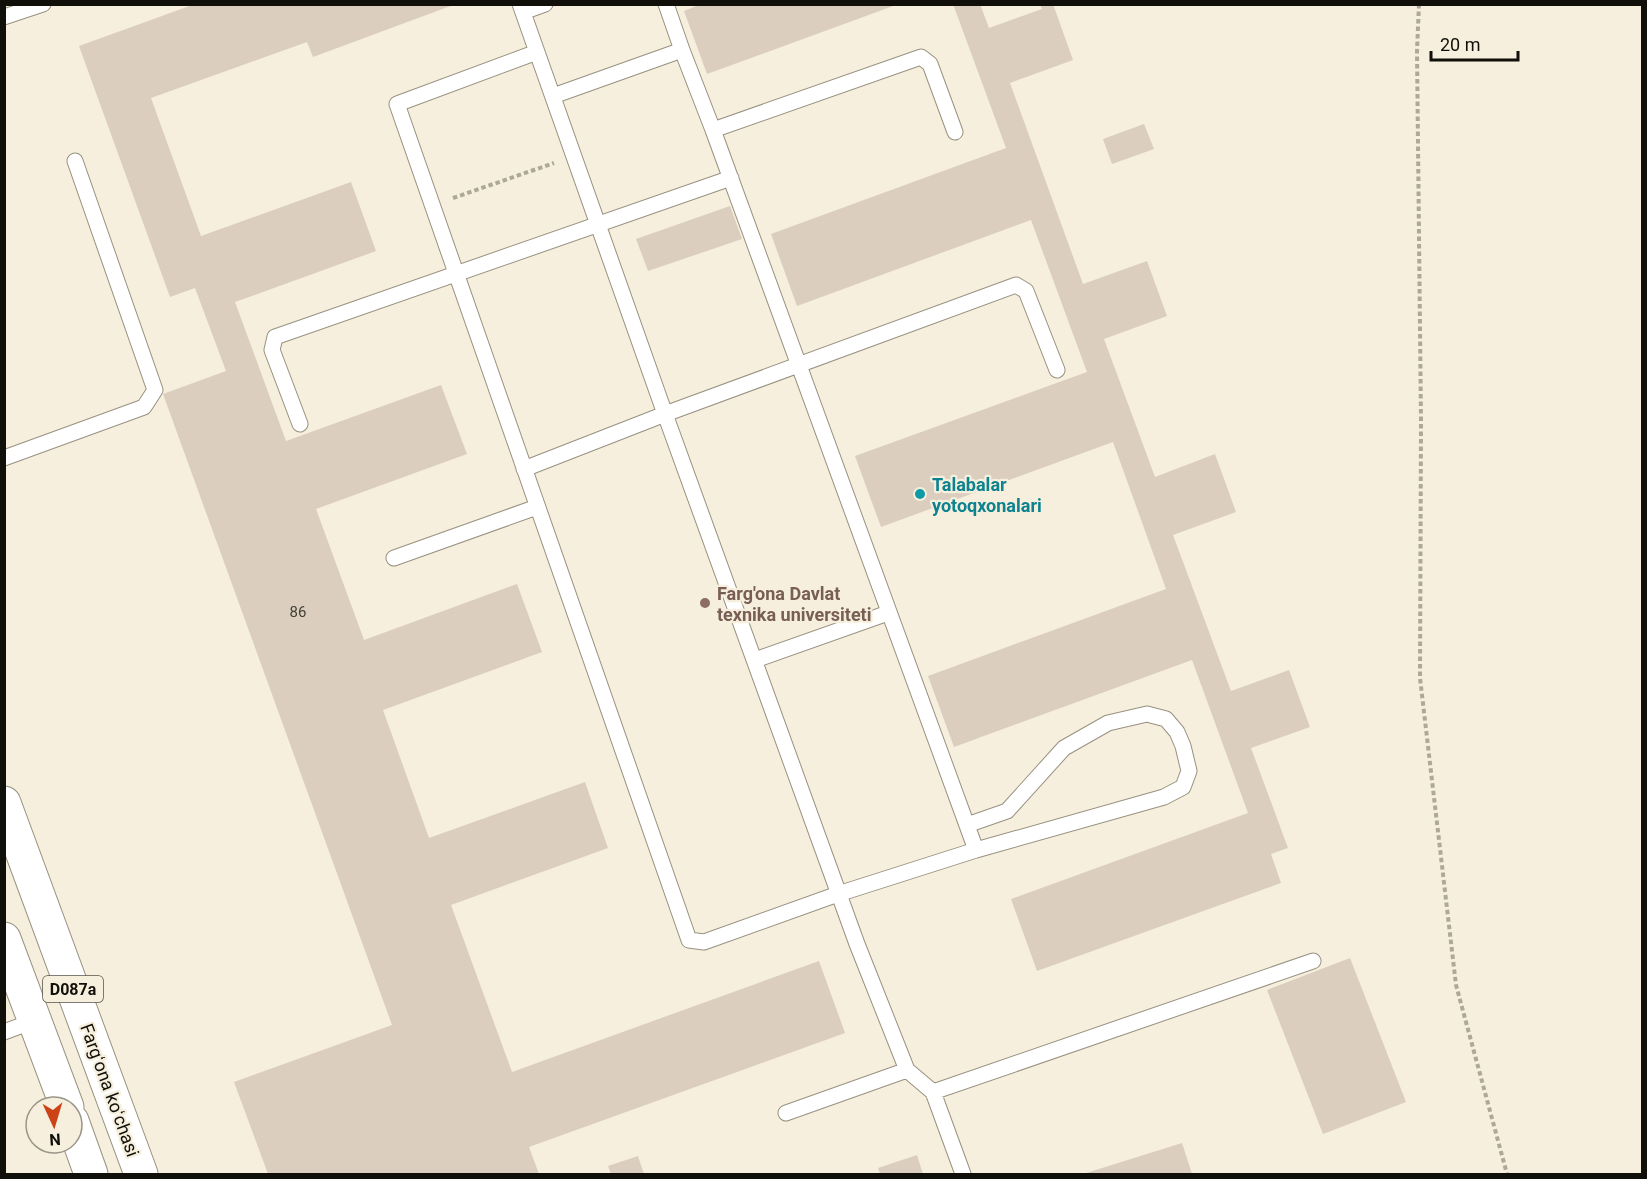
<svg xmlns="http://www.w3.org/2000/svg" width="1647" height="1179" font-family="Roboto,sans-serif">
<rect width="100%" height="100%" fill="#f6efdd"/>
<path fill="#dbcebf" d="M195,4H456L313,57L307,42L151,98L201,236L351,182L376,251L235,302L286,441L441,385L467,454L316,509L364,640L517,584L542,652L383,710L429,838L585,782L608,848L451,905L512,1072L819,961L845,1033L529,1147L539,1174H268L234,1082L392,1025L163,394L226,371L195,288L170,297L79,46Z
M701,4H896V5L707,74L684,11Z
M953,4H980L989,28L1042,9L1040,4H1053L1073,60L1010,83L1083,284L1147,261L1167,316L1104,339L1155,477L1215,454L1236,512L1173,535L1231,691L1289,670L1310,727L1251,748L1288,848L1271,854L1281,883L1037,971L1011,899L1248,813L1192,660L954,747L928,676L1166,589L1113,442L881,527L855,456L1087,372L1031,220L797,306L771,234L1006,148Z
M1144,124L1154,149L1112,164L1103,139Z
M730,206L742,239L648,271L636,239Z
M1350,958L1406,1102L1323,1134L1267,990Z
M1182,1143L1192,1174H1083Z
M917,1155L923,1174H880L878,1168Z
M638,1156L644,1174H611L608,1166Z"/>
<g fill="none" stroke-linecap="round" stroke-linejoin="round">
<defs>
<path id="service" d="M520,4L665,414L857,944L907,1070L933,1092L963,1174
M666,4L682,50
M523,12L545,4
M4,17L43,4
M537,52L397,104L689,940L704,942L838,894L976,850L1164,797L1183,787L1189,771L1183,746L1177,732L1166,719L1147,714L1108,723L1064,748L1007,811L967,825
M553,96L682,50L713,130L921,57L930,64L955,132
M713,130L976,850
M300,424L272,350L275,337L731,178
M4,458L144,407L155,390L75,161
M524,469L665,414L1016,285L1026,291L1057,370
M394,558L537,507
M755,660L888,613
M4,1032L36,1020
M933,1092L1313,961
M786,1113L907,1070"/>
<path id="primary" d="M4,803L141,1174
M4,939L67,1107
M72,1121L91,1174"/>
</defs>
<use href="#service" stroke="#989180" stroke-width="17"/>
<use href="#primary" stroke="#989180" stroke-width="35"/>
<path stroke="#ada89a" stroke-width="4" stroke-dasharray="4.5 3" stroke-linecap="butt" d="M1419,4L1417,51L1421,421L1420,678L1456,985L1507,1174
M453,198L554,163"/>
<use href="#service" stroke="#fff" stroke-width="15"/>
<use href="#primary" stroke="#fff" stroke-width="33"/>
</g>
<circle fill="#0f9aa8" stroke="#f6efdd" stroke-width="2" cx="920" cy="494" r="6"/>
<circle fill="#8d6e63" stroke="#f6efdd" stroke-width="2" cx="705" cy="603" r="6"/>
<g text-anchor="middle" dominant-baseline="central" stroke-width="4.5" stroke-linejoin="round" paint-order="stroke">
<g font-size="15" fill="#443f36">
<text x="298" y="612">86</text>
</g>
<rect fill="#f6efdd" stroke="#565249" stroke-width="1.5" x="43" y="976" width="60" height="26" rx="4.5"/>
<g font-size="16" font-weight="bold" fill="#110f09">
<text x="73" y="989">D087a</text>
</g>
<g font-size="18" font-weight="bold" fill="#0d838f" stroke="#f6efdd" text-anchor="start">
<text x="932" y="484">Talabalar<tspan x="932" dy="21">yotoqxonalari</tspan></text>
</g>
<g font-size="18" font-weight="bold" fill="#785e54" stroke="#f6efdd" text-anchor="start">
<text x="717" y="593">Farg'ona Davlat<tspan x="717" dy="21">texnika universiteti</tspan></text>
</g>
<g font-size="18" fill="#110f09" stroke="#f6efdd">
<text transform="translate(110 1090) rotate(70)">Fargʻona koʻchasi</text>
</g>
</g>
<rect width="1647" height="1179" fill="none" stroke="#110f09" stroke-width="12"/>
<g transform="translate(54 1125) rotate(176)"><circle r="28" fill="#f6efdd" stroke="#9a9588" stroke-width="1.5"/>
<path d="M0-4.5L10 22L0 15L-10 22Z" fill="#cc4318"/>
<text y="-9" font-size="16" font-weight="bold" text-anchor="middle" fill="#110f09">N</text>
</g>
<path d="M1431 51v9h87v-9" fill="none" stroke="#110f09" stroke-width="3"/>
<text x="1440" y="51" font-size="18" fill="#110f09" stroke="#f6efdd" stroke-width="4.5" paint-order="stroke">20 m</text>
</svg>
